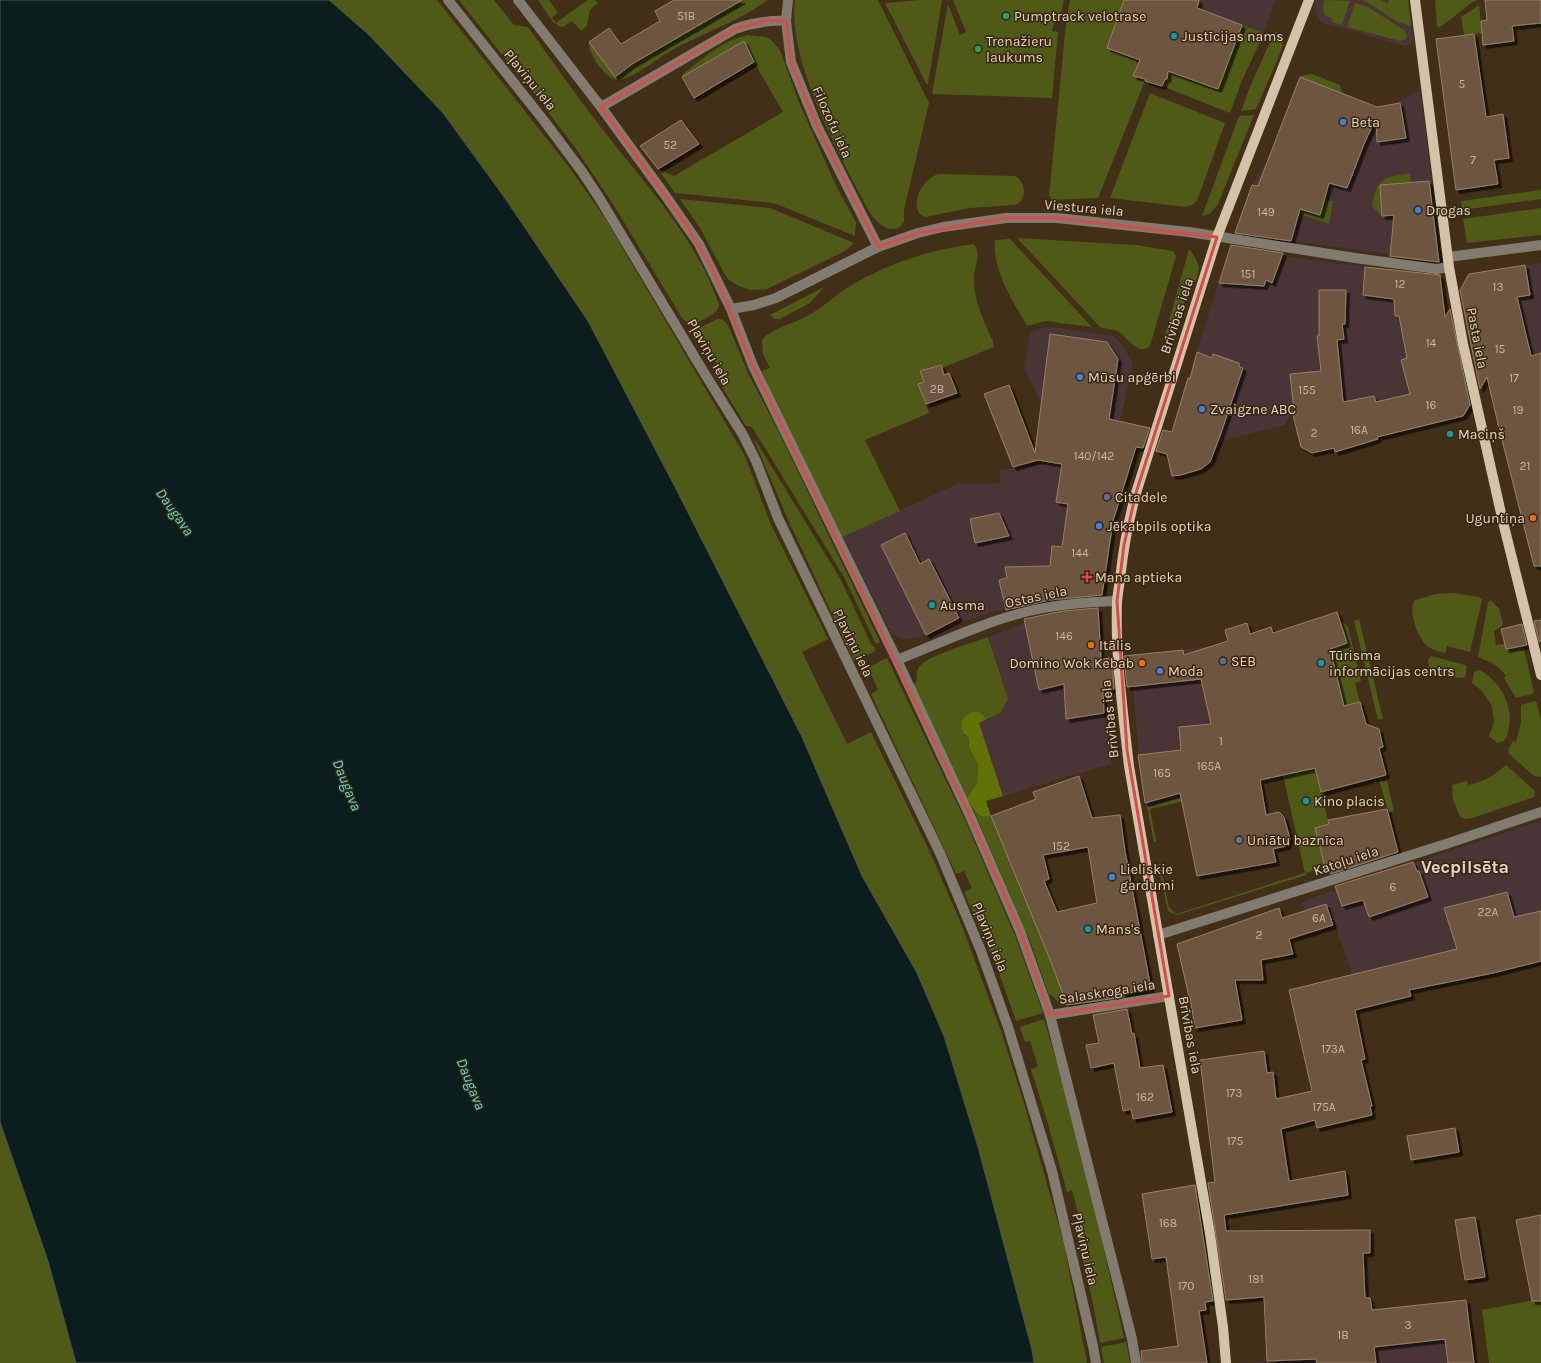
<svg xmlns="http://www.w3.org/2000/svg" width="1541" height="1363" font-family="Karla,sans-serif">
<defs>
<filter id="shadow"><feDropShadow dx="3.5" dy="3.5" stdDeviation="0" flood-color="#0009"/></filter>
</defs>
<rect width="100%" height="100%" fill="#422f17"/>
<path fill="#493436" d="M1124,0H1275L1264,33L1242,25L1218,89L1167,71V79L1165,80L1162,86L1145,81L1146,79L1133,76L1107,48Z
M1316,0H1408L1413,37V42L1408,45L1404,46L1326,24L1320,21L1316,15L1314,7Z
M1301,76H1303L1302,78L1377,107L1398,104V102L1420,90L1432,181L1440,261L1234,233L1252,185L1268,160Z
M1229,249L1435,276L1404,430L1335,452L1334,448L1312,453L1301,447L1292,412L1285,425L1216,442L1217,443L1210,462L1201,469L1173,474L1171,471L1167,454H1165Z
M1541,263V420L1500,432L1484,369L1466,279L1469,274Z
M1054,327L1113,336L1119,341L1133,363L1120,421L1143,426L1116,512L1102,595L1063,596L990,613L916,638L907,640L899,638L891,633L842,537L957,484L1000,483V470L1053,463L1055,443L1049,420L1024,367L1030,332L1043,328Z
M1337,612L1347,643L1328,649L1331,652L1344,706L1320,712L1284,775V778L1148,809L1145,803L1138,755V743L1130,656L1207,647L1228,641L1225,630L1247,623L1250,634L1271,627L1273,633Z
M1098,613L1104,713L1111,764L1003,796L979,723L1001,713L1008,699L988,637L1025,623L1066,615Z
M1541,821V961L1486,975L1409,990L1404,973L1356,985L1335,924L1333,925L1326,904L1305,911L1302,902L1356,882Z
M1370,1298L1373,1310L1466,1300L1474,1363H1240L1316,1359L1340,1301Z"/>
<path fill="#4f5a17" d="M329,0H437L569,167L605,218L745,456L771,525L828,639L802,652L847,744L871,732L930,852L962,926L1002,1034L1026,1110L1064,1244L1087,1363H1034L1032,1350L978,1147L944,1036L917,973L862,876L802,737L675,487L588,321L502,194L443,113L368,34Z
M459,0H494L514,25L528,27C555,65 582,104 611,140C652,192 698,242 719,305C718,315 702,320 694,324L686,322L682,318L613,204L576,149L530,88L536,83L526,69L518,75Z
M538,0H549L558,13L552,17L556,23L588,0H595L598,3L590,10L587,26L581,31L572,21L563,27L559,26L553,22Z
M741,0H768C739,21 704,33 672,50C658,58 634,78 619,80C607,81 587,53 589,42L615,77L635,62Z
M795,0H878L929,103L904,210V222C894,237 879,225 871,215C842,160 787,62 795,0Z
M921,0H941L942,1L928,83L927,85L885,3Z
M953,0H1064C1062,7 1062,16 1055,20L1052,31L1058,32L1052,98L932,94L948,4L960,35L966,32Z
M1070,0H1124L1107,48L1136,59L1137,67L1133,76L1135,77L1136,75L1146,78L1098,198L1052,200L1049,196L1066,24Z
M1325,0L1350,1L1342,25L1332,22L1333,19C1323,16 1321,10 1325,0Z
M1362,0H1380L1388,3L1389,0H1408L1411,26C1393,23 1379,7 1362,0Z
M1436,0H1477L1471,3L1442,26L1437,27L1435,1Z
M1355,3L1368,7L1404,30L1407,35L1406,39L1400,41L1347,27Z
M1479,5L1482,33L1464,35L1461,17Z
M1242,25L1264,33L1241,83L1230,113L1162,86L1165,79H1167V70L1218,89Z
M1275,31C1281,36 1284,41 1282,49L1256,109L1241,111L1249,89Z
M748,35L765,37L770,39L780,50L798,100L837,188L856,222L855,236L774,203L675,193L658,169L674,176L783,112L754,62L744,41L682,77L683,74C702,59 723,40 748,35Z
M1312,74L1340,85L1342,93L1302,78V76H1301Z
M1150,93L1225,123L1197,201L1192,205L1186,207L1110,198Z
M1254,115L1218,204L1210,214L1202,216L1239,116Z
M1410,173L1411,182L1380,185L1382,216L1372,206C1377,177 1383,178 1410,173Z
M939,174L1015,176C1027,182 1027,203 1014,205L970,208L925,217C907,210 921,178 939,174Z
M1541,190V199L1462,210L1461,201Z
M680,199L770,208L854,243L845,251L767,289L750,290L739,286L729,280L724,273L700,228Z
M1324,200L1333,201L1329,224L1300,214L1302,209Z
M1541,208V235L1467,243L1463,219Z
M1017,238L1136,245L1173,251L1176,256L1150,346C1139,357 1127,337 1119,332C1113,328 1106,330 1100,327Z
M1010,239L1092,327L1046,321L1027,326C1013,301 992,270 995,240Z
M974,244C982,255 974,265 974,277C973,298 984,322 993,341L994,347L942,368L940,365L920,371L924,382L918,384L929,413L865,440L900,511L842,537L765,381L762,371L770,368L763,354L762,340C772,328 793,324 807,316C823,308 835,295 850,286C887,264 931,249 974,244Z
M1189,249L1196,259L1199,267L1197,278L1172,325L1166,340L1164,339Z
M824,287L810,303L780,319H774L770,315Z
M717,319H722L728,325L749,375L778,430L880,642L876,644L844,577L752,427L746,426L714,374L720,370L707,347L703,348L694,331Z
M754,440L756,441L841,580L871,644L875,648L874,652L854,661L790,524Z
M1453,593L1479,597L1482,600L1470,652L1447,646L1445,653C1439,651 1432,650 1427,646C1418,638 1407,610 1415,600L1436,594Z
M1491,600L1499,609L1503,623L1502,626L1494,631L1496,645L1505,644L1506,649L1523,645L1534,692L1532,694L1516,698L1504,678L1506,676C1497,663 1491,663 1478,657L1488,603Z
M1359,619L1383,719L1378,720L1354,621Z
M1343,622L1348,627L1361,681L1355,683L1360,702L1344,706L1331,653L1328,649L1340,623Z
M988,637L1008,699L1001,713L987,719L984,716L964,735L969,739V747L978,765L977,783L967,798L913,684L917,681C916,676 916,671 920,666C927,656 974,642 988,637Z
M1431,656L1465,665L1467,667L1465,677L1462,678L1430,674L1428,660Z
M887,658L966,822L1016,938L1043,1013L1016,1021L999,973L964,892L972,888L964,871L956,874L871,694L878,690L871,674L863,678L860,671Z
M1479,670C1501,681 1515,707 1508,732C1507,736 1506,740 1502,742L1497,743L1489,736L1494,722L1492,706L1482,691L1472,683L1474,672Z
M1535,701L1537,703L1541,721V777L1534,776L1509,754L1508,750L1513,741L1516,742L1521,722V705Z
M1375,764L1382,782L1387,781L1394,811L1389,812L1388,808H1387Z
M1506,765L1534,790L1535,792L1534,797L1472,818L1466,819L1460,817L1453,799L1452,785L1467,781L1468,785C1483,782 1495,775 1506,765Z
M1314,767L1329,824L1317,837L1325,867L1306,873V875L1177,915L1169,912L1167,907L1158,864H1160L1169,907L1176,914L1305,873L1283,775Z
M1187,796L1188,800L1150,809L1156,841L1154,842L1147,807Z
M973,809L978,814L991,816L1051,962L1067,1005H1061L1051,994L1049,995L1030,941Z
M1044,1019L1078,1135L1124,1338L1100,1343L1094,1308L1075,1223L1080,1221L1072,1190L1067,1192L1047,1121L1031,1069L1038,1067L1030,1041L1025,1042L1020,1027Z
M0,1122L48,1261L76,1363H0Z
M1541,1299V1363H1489L1482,1310Z
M1126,1342L1130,1363H1104L1101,1347Z"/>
<path fill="#637207" d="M973,712H979L987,719L979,723L1003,796L986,801L991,816C978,820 972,808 967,798L977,783L978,765L969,747V739C958,729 958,718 973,712Z"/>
<path fill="#0b1d1d" stroke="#4c5450" d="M0,0H329L368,34L443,113L502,194L588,321L675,487L802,737L862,876L917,973L944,1036L978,1147L1032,1350L1034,1363H76L48,1261L0,1122Z"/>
<path fill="#6c573f" stroke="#978066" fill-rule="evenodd" filter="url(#shadow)" d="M674,0H742L632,64L615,77L589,42L609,28L621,44L660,21L655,11Z
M1124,0H1199L1197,8L1242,25L1218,89L1168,71L1167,79H1165L1162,86L1145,81L1146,79L1133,76L1140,60L1107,48Z
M1485,0H1541V23L1512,26L1514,41L1483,45L1481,21L1487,20Z
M1474,34L1486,117L1503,114L1509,158L1494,160L1498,184L1456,190L1436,39Z
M744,41L754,62L694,98L682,77Z
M1300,77L1377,107L1400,103L1406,138L1377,142L1376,118L1364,144L1347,188L1329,183L1320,215L1300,209L1291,241L1235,233L1252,185L1258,186Z
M681,120L699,144L658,169L640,146Z
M1429,181L1439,262L1390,256L1394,215L1382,216L1380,185Z
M1231,245L1283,253L1272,283L1266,280L1264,286L1219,283Z
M1525,265L1530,295L1517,297L1531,356L1541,353V566H1534L1499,428L1487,377L1480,389L1460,290L1469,274Z
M1365,267L1440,275L1445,317L1450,309L1470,405L1463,416L1377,437L1378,439L1335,452L1334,448L1312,453L1301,447L1292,411H1294L1290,374L1321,371L1317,336H1319V290H1346L1345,324H1342L1344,339L1337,340L1343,402L1374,396L1376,402L1410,394L1401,360L1407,358L1399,316H1395L1394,299L1363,295Z
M1050,334L1107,342L1118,359L1109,419L1150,428L1143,448L1136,447L1113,521L1102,595L1050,600L1006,610L999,580L1007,578L1005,567L1050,566L1052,546L1062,547L1068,504L1056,502L1062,464L1038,460L1013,467L984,394L1009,385L1035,453Z
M1197,352L1212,358L1213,354L1239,363V366L1243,368L1220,436L1210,462L1201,469L1181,475L1172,476L1167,454L1156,451L1163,430L1172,432L1188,378L1190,379Z
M941,365L944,375L949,373L957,393L926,404L918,384L924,382L920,371Z
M999,513L1009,536L975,543L970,519Z
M905,533L920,564L929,559L959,618L926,635L881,545Z
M1098,608L1101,659L1112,658L1114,689L1103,690L1104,713L1066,719L1064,684L1039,690L1024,619L1063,611Z
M1337,612L1347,643L1330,649L1344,706L1360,702L1366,724L1379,729L1383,747L1379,748L1386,775L1321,792L1315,768L1260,780L1266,815L1279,812L1284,817L1290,839L1286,846L1273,849L1276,862L1197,876L1180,793L1145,803L1138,755L1181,750L1179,727L1211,724L1201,679L1127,687L1124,656L1183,650L1184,655L1228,641L1225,630L1247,623L1250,634L1271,627L1273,633Z
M1541,620V641L1539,642L1534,621Z
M1522,624L1527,645L1506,649L1501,629Z
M1079,776L1092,818L1120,815L1125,851L1151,989L1124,994V997L1067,1005L1051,962L991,816L1036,799L1033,792ZM1088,847L1097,903L1057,912L1044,881L1049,879L1043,855Z
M1387,809L1398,852L1331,874L1328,866L1325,867L1315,828L1329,824L1328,820Z
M1413,862L1417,871H1419L1428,897L1369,917L1363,900L1342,906L1335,886Z
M1507,892L1514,917L1541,911V961L1493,973L1409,990L1411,996L1355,1010L1365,1059L1361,1060L1372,1106H1370L1372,1115L1317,1128L1315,1120L1281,1129L1289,1181L1345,1171L1348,1195L1224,1215L1226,1231L1370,1230V1253H1363L1365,1298H1370L1372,1310L1466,1300L1474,1363H1448L1445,1339L1374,1347L1376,1363H1317L1316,1359L1267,1361L1264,1297L1226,1300L1208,1183L1215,1182L1200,1060L1264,1051L1267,1073L1273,1072L1276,1099L1312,1091L1289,990L1457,949L1444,908Z
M1326,904L1333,925L1289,939L1293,954L1261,960L1263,980H1235L1242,1020L1195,1028L1190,997H1189L1177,944L1279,908L1282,918Z
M1127,1009L1132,1034L1134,1033L1140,1068L1163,1065L1172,1112L1133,1119L1131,1109L1123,1111L1114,1063L1091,1068L1086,1045L1099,1043L1093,1015Z
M1455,1128L1459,1152L1411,1160L1407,1136Z
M1195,1185L1213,1301L1205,1302L1206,1310L1199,1311L1207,1363H1142L1141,1351L1178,1346L1166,1257L1152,1259L1142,1194Z
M1541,1215V1301H1532L1516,1220Z
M1475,1217L1485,1277L1465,1280L1455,1220Z"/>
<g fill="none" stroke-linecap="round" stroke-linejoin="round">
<path stroke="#827b6f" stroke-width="10" d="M448,0L545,122L583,173L600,199L703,371L743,435L756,461L778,518L940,853L981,951L1008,1027L1052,1171L1093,1346L1096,1363
M518,0L601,107L665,195L699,244L731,309L753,366L897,660L970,816L1020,931L1050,1015L1132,1339L1136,1363
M788,0L786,21L791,62L817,126L878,247
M601,107L735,29C752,23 767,20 786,21
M1448,257L1541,245
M731,309L754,305L776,298L878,247L918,233L943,227L1006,218H1057L1189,232L1355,258L1437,269L1449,267
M897,660C940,643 984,622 1029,611C1058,604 1087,602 1117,601
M1158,935L1446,844L1541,812
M1050,1015L1169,996"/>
<path stroke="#d2c3a9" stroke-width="10" d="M1415,0L1449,267L1463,344L1503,522L1541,675
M1226,1363L1223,1327L1210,1234L1129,766C1123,712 1115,656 1117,602C1118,591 1120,581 1121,571C1124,545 1129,519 1136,493L1217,237L1309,0"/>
</g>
<path fill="none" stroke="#d84b48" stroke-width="3" stroke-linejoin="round" d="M769,20L786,21L791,62L817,126L878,247L918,233L1006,218H1057L1217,237L1136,493L1124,545L1117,601L1127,750L1169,996L1050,1015L1020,931L970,816L753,366L712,268L685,223L601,107L735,29Z"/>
<g fill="#2e9e5b" stroke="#37250d" stroke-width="1.5">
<circle cx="1006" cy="16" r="4"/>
<circle cx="978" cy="49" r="4"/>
</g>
<g fill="#0f9aa8" stroke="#37250d" stroke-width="1.5">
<circle cx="1174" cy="36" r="4"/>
<circle cx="1450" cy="434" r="4"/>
<circle cx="932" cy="605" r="4"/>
<circle cx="1321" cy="663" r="4"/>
<circle cx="1306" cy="801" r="4"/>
<circle cx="1088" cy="929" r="4"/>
</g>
<g fill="#3f7fe0" stroke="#37250d" stroke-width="1.5">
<circle cx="1343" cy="122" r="4"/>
<circle cx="1418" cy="210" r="4"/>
<circle cx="1080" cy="377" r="4"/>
<circle cx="1202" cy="409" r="4"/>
<circle cx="1099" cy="526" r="4"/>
<circle cx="1160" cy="671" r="4"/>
<circle cx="1112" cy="877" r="4"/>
</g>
<g fill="#5c6f8a" stroke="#37250d" stroke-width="1.5">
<circle cx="1107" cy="497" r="4"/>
<circle cx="1223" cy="661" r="4"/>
</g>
<g fill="#e8710a" stroke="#37250d" stroke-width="1.5">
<circle cx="1533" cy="518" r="4"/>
<circle cx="1091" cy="645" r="4"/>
<circle cx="1142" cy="663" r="4"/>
</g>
<path fill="#e0444e" stroke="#37250d" stroke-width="1.5" d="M1085 571h4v4h4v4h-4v4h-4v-4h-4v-4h4z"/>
<circle fill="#6b7280" stroke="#37250d" stroke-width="1.5" cx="1239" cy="840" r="4"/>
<g text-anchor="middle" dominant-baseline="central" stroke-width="3" stroke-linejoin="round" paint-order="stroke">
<g font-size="12" fill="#c4b6a5">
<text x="686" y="16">51B</text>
<text x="1462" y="84">5</text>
<text x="670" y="145">52</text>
<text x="1473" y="160">7</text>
<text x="1266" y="212">149</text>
<text x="1248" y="274">151</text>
<text x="1400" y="284">12</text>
<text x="1498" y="287">13</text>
<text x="1431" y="343">14</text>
<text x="1500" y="349">15</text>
<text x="1514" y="378">17</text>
<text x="937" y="389">2B</text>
<text x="1307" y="390">155</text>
<text x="1431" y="405">16</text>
<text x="1518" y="410">19</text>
<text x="1359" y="430">16A</text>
<text x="1314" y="433">2</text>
<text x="1094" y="456">140/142</text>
<text x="1525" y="466">21</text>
<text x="1080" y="553">144</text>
<text x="1064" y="636">146</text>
<text x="1221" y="741">1</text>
<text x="1209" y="766">165A</text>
<text x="1162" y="773">165</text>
<text x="1061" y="846">152</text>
<text x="1393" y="887">6</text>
<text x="1488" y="912">22A</text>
<text x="1319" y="918">6A</text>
<text x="1259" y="935">2</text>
<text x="1333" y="1049">173A</text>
<text x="1234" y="1093">173</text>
<text x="1145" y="1097">162</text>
<text x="1324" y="1107">175A</text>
<text x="1235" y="1141">175</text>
<text x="1168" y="1223">168</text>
<text x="1256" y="1279">181</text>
<text x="1186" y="1286">170</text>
<text x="1408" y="1325">3</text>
<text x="1343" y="1335">1B</text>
</g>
<g font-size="14" fill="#e2d5c7" stroke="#37250d" text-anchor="start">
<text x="1014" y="16">Pumptrack velotrase</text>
<text x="1182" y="36">Justīcijas nams</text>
<text x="986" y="41">Trenažieru<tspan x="986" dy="16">laukums</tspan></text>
<text x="1351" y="122">Beta</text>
<text x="1426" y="210">Drogas</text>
<text x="1088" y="377">Mūsu apģērbi</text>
<text x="1210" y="409">Zvaigzne ABC</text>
<text x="1458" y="434">Maciņš</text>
<text x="1115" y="497">Citadele</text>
<text x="1525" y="518" text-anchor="end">Uguntiņa</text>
<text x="1107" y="526">Jēkabpils optika</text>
<text x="1095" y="577">Mana aptieka</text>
<text x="940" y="605">Ausma</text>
<text x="1099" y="645">Itālis</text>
<text x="1329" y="655">Tūrisma<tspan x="1329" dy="16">informācijas centrs</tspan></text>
<text x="1231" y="661">SEB</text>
<text x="1134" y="663" text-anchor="end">Domino Wok Kebab</text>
<text x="1168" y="671">Moda</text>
<text x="1314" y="801">Kino placis</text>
<text x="1247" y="840">Uniātu baznīca</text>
<text x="1120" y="869">Lieliskie<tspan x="1120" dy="16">gardumi</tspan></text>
<text x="1096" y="929">Mans's</text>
</g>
<g font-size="14" fill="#e2d5c7" stroke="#37250d">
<text transform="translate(530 80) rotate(51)">Pļaviņu iela</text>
<text transform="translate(832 122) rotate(66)">Filozofu iela</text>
<text transform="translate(1084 208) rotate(5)">Viestura iela</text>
<text transform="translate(1177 316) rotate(-72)">Brīvības iela</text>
<text transform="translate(1477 338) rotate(79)">Pasta iela</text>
<text transform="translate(709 352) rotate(60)">Pļaviņu iela</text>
<text transform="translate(1036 597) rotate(-12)">Ostas iela</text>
<text transform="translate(853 643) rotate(64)">Pļaviņu iela</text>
<text transform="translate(1110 719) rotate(-96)">Brīvības iela</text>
<text transform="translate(1346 861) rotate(-18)">Katoļu iela</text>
<text transform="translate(990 937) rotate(68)">Pļaviņu iela</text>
<text transform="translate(1107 992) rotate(-9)">Salaskroga iela</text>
<text transform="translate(1190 1035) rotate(80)">Brīvības iela</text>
<text transform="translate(1085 1249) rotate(77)">Pļaviņu iela</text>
</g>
<g font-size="15" font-style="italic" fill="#51dedf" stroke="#37250d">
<text transform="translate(175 512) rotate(55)">Daugava</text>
<text transform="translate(347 785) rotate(68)">Daugava</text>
<text transform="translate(471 1084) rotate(68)">Daugava</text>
</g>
<g font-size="18" font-weight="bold" fill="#e2d5c7" stroke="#37250d">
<text x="1465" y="867">Vecpilsēta</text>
</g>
</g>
</svg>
